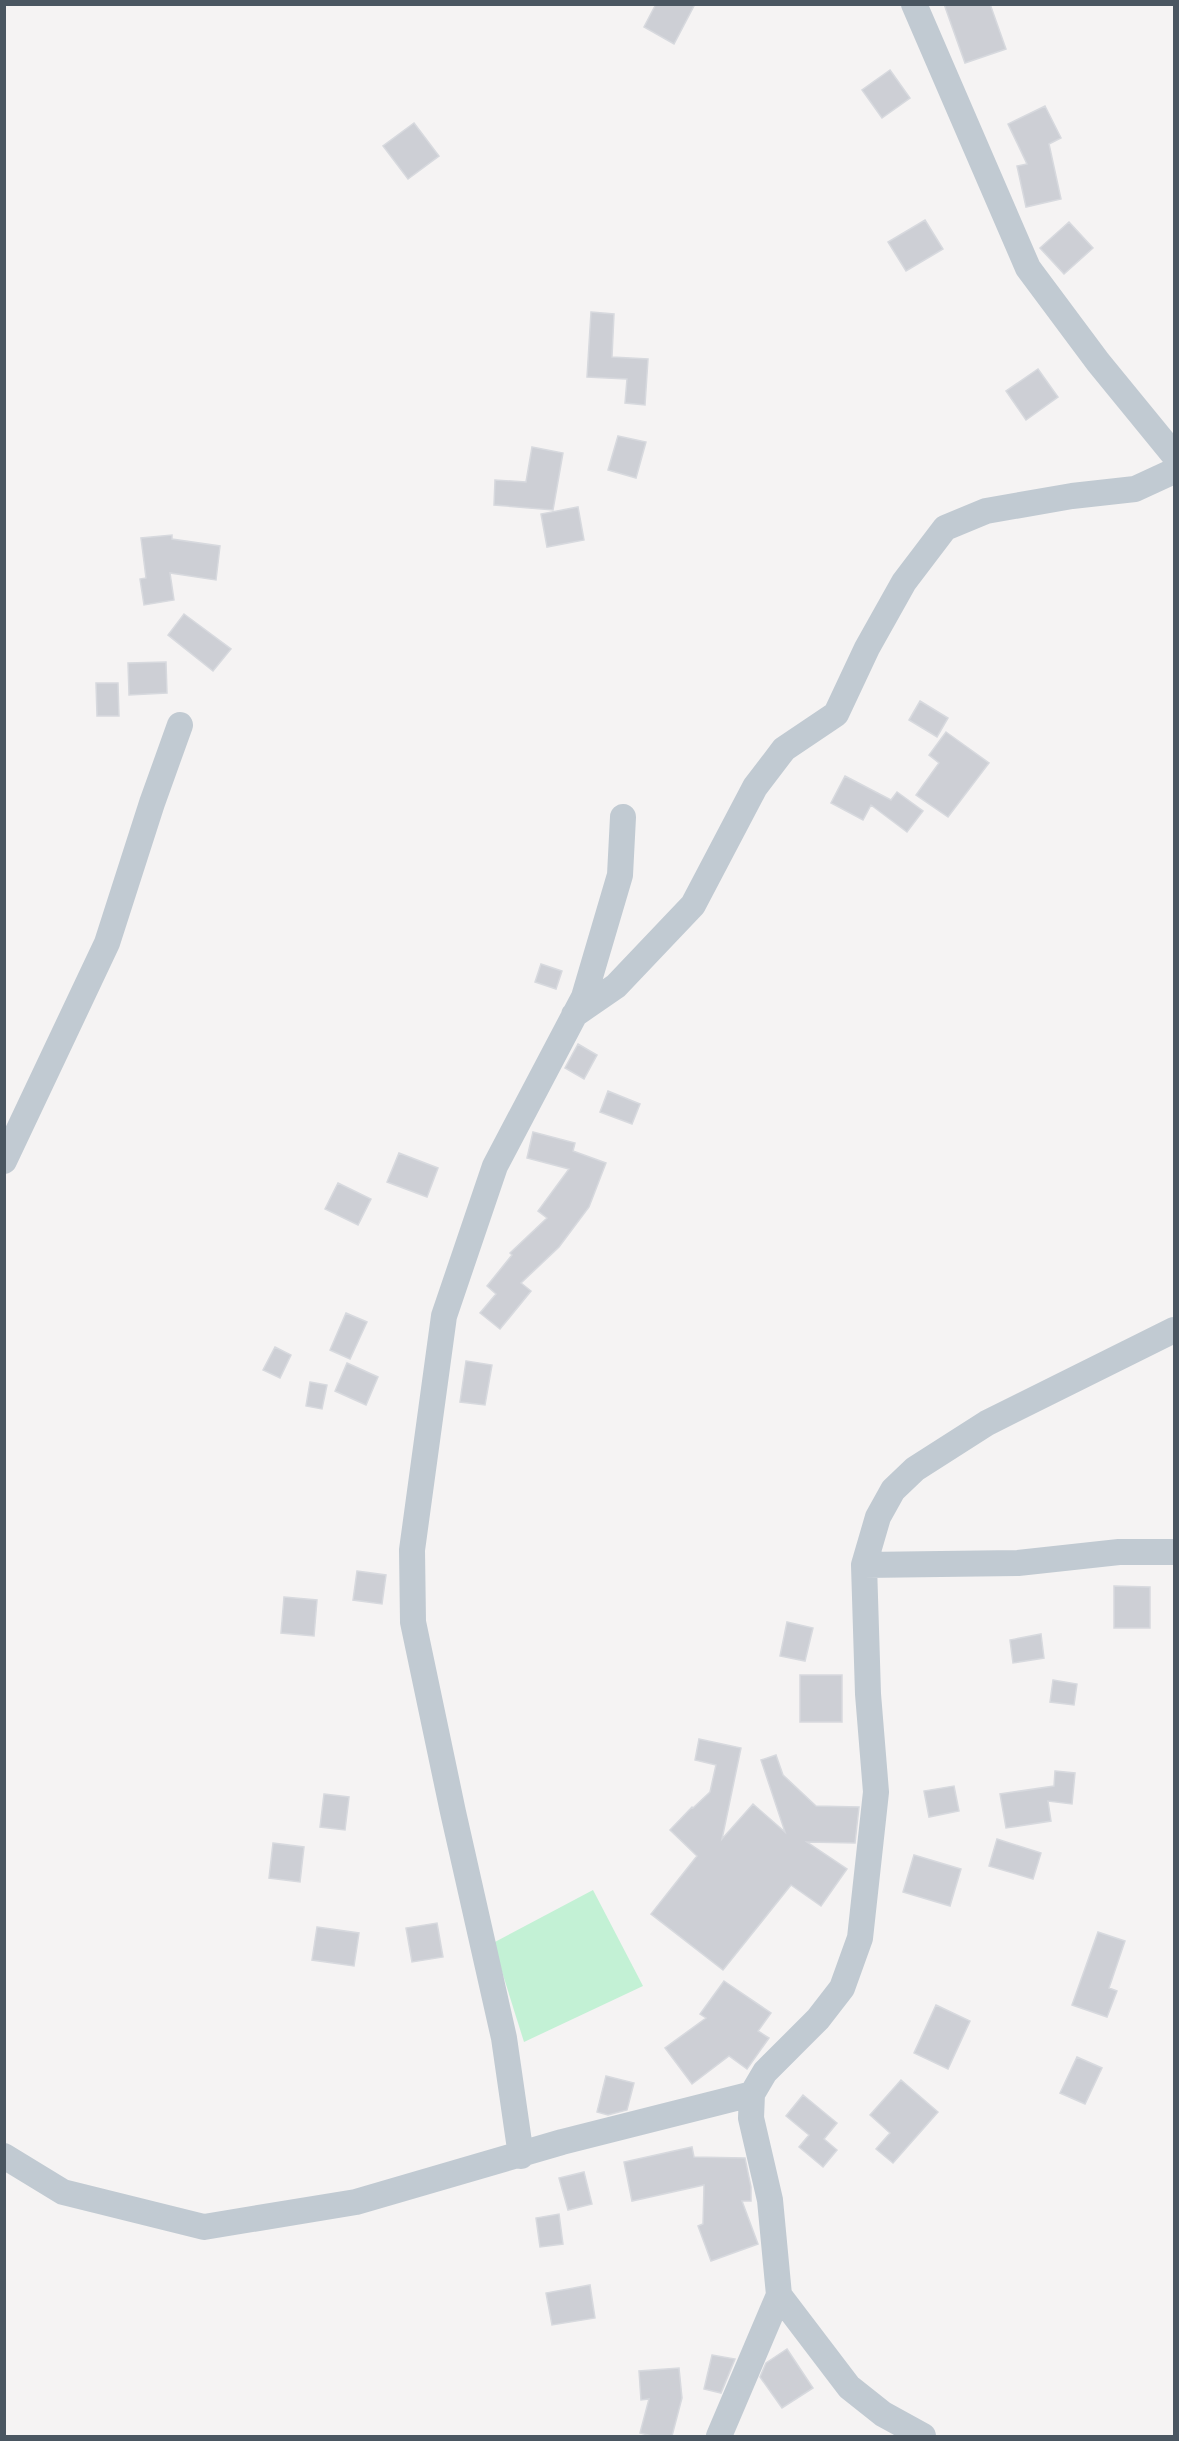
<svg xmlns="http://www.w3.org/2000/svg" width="1179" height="2441" font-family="Helvetica,sans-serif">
<rect width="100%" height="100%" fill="#f5f3f3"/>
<path fill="#c3f1d5" d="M593,1890L643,1986L524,2042L493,1943Z"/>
<path fill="#cdcfd5" stroke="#d7d9de" stroke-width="1.5" d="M656,4H695L674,44L644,27Z
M944,4H990L1006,49L965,63Z
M890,70L910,98L882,118L862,90Z
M1045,106L1061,138L1049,144L1061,199L1026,207L1017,166L1027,164L1008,124Z
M414,123L439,156L408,179L383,146Z
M925,220L943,249L906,271L888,242Z
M1069,222L1093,248L1064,274L1040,248Z
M591,312L614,314L612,357L648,359L645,405L625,403L627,379L587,377Z
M1038,369L1058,397L1026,420L1006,391Z
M618,436L646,442L636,478L608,470Z
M532,447L563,453L553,510L494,505L495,480L526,482Z
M578,507L584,540L547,547L541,514Z
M172,535V539L220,546L216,580L170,573L174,600L144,605L140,579L146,578L141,538Z
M184,614L231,649L213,671L168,635Z
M166,662L167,693L129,695L128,663Z
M96,683H118L119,716H97Z
M920,701L948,718L937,737L909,720Z
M946,732L989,763L948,817L916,795L939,763L929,755Z
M845,776L891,800L897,792L923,811L907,832L871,805L863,820L831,803Z
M541,964L562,971L556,989L535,982Z
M578,1044L597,1055L584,1079L565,1068Z
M608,1091L640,1104L632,1124L600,1112Z
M533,1132L575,1143L573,1151L606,1163L589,1207L559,1247L521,1283L531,1291L500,1329L480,1313L496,1294L487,1286L512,1255L510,1253L547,1218L538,1211L569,1169L527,1158Z
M399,1153L438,1168L427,1197L387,1182Z
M338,1183L371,1199L358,1225L325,1209Z
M346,1313L367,1322L350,1359L330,1350Z
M275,1347L291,1355L280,1378L263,1370Z
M466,1361L492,1365L485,1405L460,1402Z
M347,1363L378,1377L366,1405L335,1391Z
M310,1382L327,1385L322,1409L306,1406Z
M357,1571L386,1575L382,1604L353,1600Z
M1114,1586L1150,1587V1628H1114Z
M284,1597L317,1600L314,1636L281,1633Z
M787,1622L813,1628L805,1661L780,1656Z
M1041,1634L1044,1658L1013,1663L1010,1640Z
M800,1675H842V1722H800Z
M1053,1680L1077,1684L1074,1705L1050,1702Z
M699,1739L741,1748L722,1839L753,1804L785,1832L761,1760L776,1755L783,1775L816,1806L859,1807L855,1843L807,1842L847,1869L821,1906L791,1885L723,1970L651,1914L697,1856L670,1830L692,1807L693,1808L710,1792L716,1765L695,1760Z
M1055,1771L1075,1773L1072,1804L1048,1801L1051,1821L1006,1828L1000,1794L1054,1786Z
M954,1786L959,1811L929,1817L924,1791Z
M324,1794L349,1797L345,1830L320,1827Z
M997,1839L1041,1853L1033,1879L989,1866Z
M273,1843L304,1847L300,1882L269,1878Z
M914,1855L961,1869L950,1906L903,1892Z
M437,1923L443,1957L412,1962L406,1928Z
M317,1927L359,1933L354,1966L312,1960Z
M1098,1932L1125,1941L1109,1988L1117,1991L1107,2017L1072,2005Z
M724,1981L771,2013L758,2031L769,2038L747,2069L729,2056L692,2084L665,2048L706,2018L700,2014Z
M936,2005L970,2021L948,2069L914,2053Z
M1077,2057L1102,2068L1085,2104L1060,2093Z
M606,2076L634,2083L627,2110L608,2115L597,2112Z
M901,2080L938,2112L893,2163L876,2149L890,2133L870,2115Z
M803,2095L837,2123L824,2139L837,2150L823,2167L799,2147L809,2135L786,2116Z
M692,2147L694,2157L745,2158L751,2187V2201H742L758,2244L711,2261L698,2226L703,2224L704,2185L632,2201L624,2162Z
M584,2172L592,2204L568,2210L559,2178Z
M559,2214L563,2244L540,2247L536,2218Z
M590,2285L595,2318L552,2325L546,2293Z
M787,2349L813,2388L782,2408L760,2377L766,2363Z
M712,2355L735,2359L721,2393L704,2389Z
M679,2368L682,2398L672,2436H652L640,2433L649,2399L641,2400L639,2371Z"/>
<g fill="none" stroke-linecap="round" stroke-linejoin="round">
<path stroke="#c1cad2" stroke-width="26" d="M914,4L1028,268L1098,362L1174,455
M574,1015L616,986L693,905L755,787L784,749L836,714L867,648L904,582L945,528L986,511L1072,496L1135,489L1174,471
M4,1161L107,943L152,803L180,725
M864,1565L1018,1563L1119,1552H1174
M4,2156L63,2192L204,2227L356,2202L562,2142L752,2094
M521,2156L504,2038L453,1812L413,1622L412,1550L444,1316L495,1166L584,997L620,875L623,817
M779,2295L849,2387L883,2414L923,2436
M719,2436L779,2295L770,2200L751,2118L752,2094L765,2072L818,2019L842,1988L860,1938L876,1792L868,1694L864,1565L878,1517L893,1490L915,1469L987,1423L1174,1330"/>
</g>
<rect width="1179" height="2441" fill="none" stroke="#4a5661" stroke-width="12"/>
</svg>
